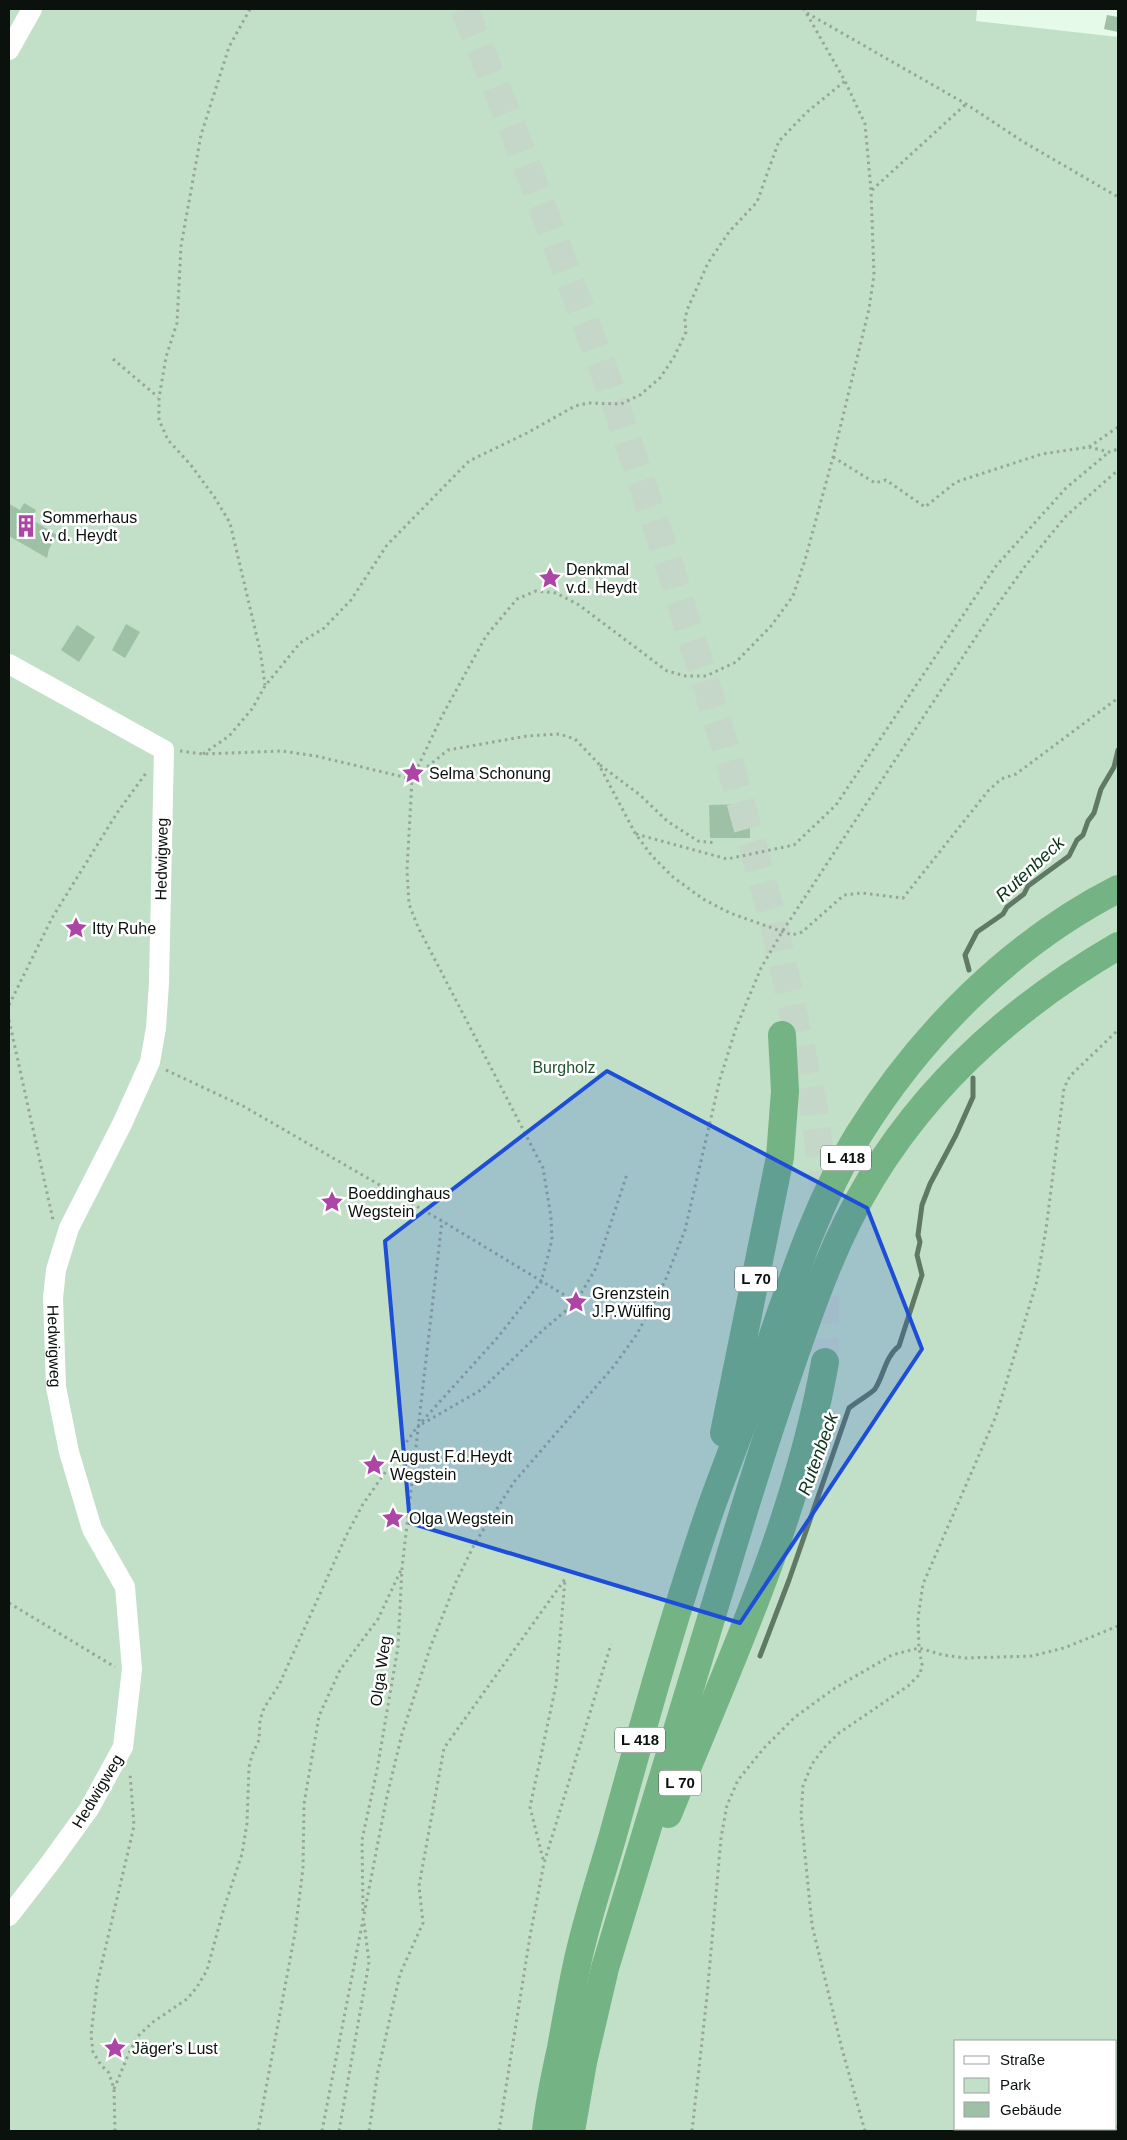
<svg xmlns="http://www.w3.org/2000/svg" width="1127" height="2140" viewBox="0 0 1127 2140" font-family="Helvetica,sans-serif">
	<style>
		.green { fill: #c1e0c7; fill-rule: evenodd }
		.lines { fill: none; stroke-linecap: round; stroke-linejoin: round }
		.stream { stroke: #607965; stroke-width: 5 }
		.building { fill: #9ec0a5 }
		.highway-tunnel { stroke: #c4d7c8; stroke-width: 28; stroke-dasharray: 28 14; stroke-linecap: butt }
		.path { stroke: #96a699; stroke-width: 3; stroke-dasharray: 2.5 4; stroke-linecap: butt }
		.minor { stroke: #fff; stroke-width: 20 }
		.highway { stroke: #74b383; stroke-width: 28 }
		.marked { fill: #1d4ed8; fill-opacity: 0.2; stroke: #1d4ed8; stroke-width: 4; stroke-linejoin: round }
		.labels { text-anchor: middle; stroke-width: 5; stroke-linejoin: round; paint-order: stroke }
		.shield { fill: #fff; stroke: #545956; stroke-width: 1 }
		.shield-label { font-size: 15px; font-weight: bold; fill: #0b120d }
		.poi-label { font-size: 16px; fill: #0b120d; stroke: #fff; text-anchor: start }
		.street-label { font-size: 16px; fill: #0b120d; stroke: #fff }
		.park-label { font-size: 16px; fill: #1e542f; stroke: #fff }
		.water-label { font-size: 18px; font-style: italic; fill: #093318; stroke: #fff }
	</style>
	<rect width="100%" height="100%" fill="#e5fae9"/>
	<path class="green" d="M9,9H977L976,21L1118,37V2131H9ZM956,2041H1116V2129H956Z"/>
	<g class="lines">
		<g class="stream">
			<path d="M969,970L965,955L977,932L1003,914L1007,907L1024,894L1028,886L1069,856L1077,840L1083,835L1088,821L1094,813L1101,789L1114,767L1118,750"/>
			<path d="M760,1656L789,1580L849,1408C856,1402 872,1393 875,1389C884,1375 885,1357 899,1346L922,1275L917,1255L920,1242L918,1235L922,1205L930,1184L956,1135L973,1097V1078"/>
		</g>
	</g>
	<g class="building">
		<path d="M1107,15L1118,17V32L1104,29Z"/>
		<path d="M24,503L36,510L33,516L36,518L34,521L57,535L49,549L47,558L9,536V504L20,510Z"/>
		<path d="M126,624L140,632L125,658L112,650Z"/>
		<path d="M77,625L95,637L79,662L61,650Z"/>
		<path d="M750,804V838H710L709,805Z"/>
	</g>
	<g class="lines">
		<path class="highway-tunnel" d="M464,9L512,126L608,382L670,568L724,743L773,919L813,1104L821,1162L825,1210V1362"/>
		<g class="path">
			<path d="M250,9L229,47L201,135L181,246L177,323L166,357L159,398V420L168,440L190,464L215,498L230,523L260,650L265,685"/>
			<path d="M807,13L966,104L1022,141L1118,197"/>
			<path d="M872,190L966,104"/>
			<path d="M113,359L158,397"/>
			<path d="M1089,447L1118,427"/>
			<path d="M833,457L875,483L886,480L925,507L956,482L1042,454L1089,447L1109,452L1118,449"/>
			<path d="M180,751L203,754L282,751L316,756L412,779"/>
			<path d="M203,754L229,736L252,709L265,686L300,643L324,628L351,600L387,545L469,461L527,433L575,406L588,403L621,404L640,395L660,378L674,357L686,332L685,320L687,310L708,263L729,232L757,202L779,141L807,112L845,81"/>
			<path d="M600,765L640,795L667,821L698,841L716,843"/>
			<path d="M412,779L448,750L527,736L559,734L575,739L598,763L635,833L652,856L673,877L703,899L730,913L792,935L802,932L844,895L861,893L903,898L988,791L1001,779L1016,774L1118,698"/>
			<path d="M636,834L727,859L794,845L836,805L996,566L1066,488L1109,452"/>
			<path d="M9,1005L52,918L117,813L146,773"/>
			<path d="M9,1020L53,1220"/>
			<path d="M166,1070L243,1106L442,1221L576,1302"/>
			<path d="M422,1424L481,1390L543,1330L576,1302L596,1268L627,1174"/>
			<path d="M9,1603L115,1667"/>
			<path d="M363,1911L362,1840L377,1770L398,1647L402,1568L442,1221"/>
			<path d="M114,2089L129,2053L138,2036L153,2022L187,1999L197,1987L207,1970L224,1908L242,1854L247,1823L249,1767L252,1755L259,1740L260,1720L264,1708L279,1685L346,1536L363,1504L417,1427L498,1337L541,1282L552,1240L551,1217L543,1168L418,927L409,904L407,870L412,779L442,716L486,636L517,599L536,591L556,593L579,605L667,671L686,676H706L736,662L771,626L793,596L805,560L833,457L869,309L874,275L871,190L865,124L845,81L804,9"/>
			<path d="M1116,2128L1118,2122"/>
			<path d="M115,2131L114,2089L109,2073L101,2065L93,2052L91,2035L97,1984L134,1826L130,1773"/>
			<path d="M258,2131L295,1933L303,1868L304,1804L319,1716L340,1670L378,1619L401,1570"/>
			<path d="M322,2131L387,1796L402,1734L430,1648L456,1582L475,1543L514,1482L614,1366L637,1334L665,1281L685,1230L720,1079L736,1028L761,968L782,932L995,608L1026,565L1066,516L1118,470"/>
			<path d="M339,2131L369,1962L364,1922"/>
			<path d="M369,2131L378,2071L400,1974L423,1923L419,1886L444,1748L565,1579L556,1685L530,1807L544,1863"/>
			<path d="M499,2131L530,1936L544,1863L611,1644"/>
			<path d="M692,2131L707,1996L721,1838L727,1805L738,1780L764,1748L795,1717L835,1688L892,1655L919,1648L943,1655L965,1658L1032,1656L1064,1648L1118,1626"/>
			<path d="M865,2131L842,2049L812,1925L801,1815L803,1786L812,1764L824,1748L839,1733L908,1686L920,1674L922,1665L919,1648L918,1618L923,1584L996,1416L1037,1281L1046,1229L1064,1088L1070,1076L1118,1030"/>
		</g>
		<g class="minor">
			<path d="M9,50L32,9"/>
			<path id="s1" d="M9,664L164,750L159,983L156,1028L150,1062L122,1124L69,1228L56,1270L53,1298L56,1387L69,1452L92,1529L125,1587L132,1669L123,1747L89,1809L50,1863L9,1916"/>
		</g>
		<g class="highway">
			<path d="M724,1433L780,1157L785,1091L782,1035"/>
			<path d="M668,1814C728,1667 797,1520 825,1362"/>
			<path d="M546,2131C549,2103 555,2075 561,2048C566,2020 571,1992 577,1964C586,1921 601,1877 613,1835C642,1730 671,1625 706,1522C720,1480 738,1438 752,1396C784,1307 809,1216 859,1134C922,1033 1012,943 1118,889"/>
			<path d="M571,2131L583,2062L605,1968C645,1834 686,1700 727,1566C748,1496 770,1426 794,1357C815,1295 837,1235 871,1179C932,1079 1018,1004 1118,946"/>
		</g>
	</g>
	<path class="marked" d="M607,1071L867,1208L922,1349L740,1623L410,1523L385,1241Z"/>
	<defs>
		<symbol id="building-bare" viewBox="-9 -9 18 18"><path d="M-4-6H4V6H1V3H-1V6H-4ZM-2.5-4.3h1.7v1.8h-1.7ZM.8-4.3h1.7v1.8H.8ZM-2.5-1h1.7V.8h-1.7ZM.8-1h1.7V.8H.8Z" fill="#ae44a5" stroke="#fff" stroke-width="2.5" paint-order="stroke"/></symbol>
		<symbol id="sight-bare" viewBox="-9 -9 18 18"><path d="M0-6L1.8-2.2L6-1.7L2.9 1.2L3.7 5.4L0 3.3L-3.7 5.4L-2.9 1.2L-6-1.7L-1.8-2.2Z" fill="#ae44a5" stroke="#fff" stroke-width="2.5" paint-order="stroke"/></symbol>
	</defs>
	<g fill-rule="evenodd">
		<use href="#building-bare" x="10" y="510" width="32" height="32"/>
		<use href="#sight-bare" x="534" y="562" width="32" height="32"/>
		<use href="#sight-bare" x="397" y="757" width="32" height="32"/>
		<use href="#sight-bare" x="60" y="912" width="32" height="32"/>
		<use href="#sight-bare" x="316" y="1186" width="32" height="32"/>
		<use href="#sight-bare" x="560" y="1286" width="32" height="32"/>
		<use href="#sight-bare" x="358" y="1449" width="32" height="32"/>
		<use href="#sight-bare" x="377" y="1502" width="32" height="32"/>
		<use href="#sight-bare" x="99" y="2032" width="32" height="32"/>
	</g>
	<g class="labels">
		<g class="shield">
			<rect x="821" y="1145.5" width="50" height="25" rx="4"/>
			<rect x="735" y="1266.5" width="42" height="25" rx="4"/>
			<rect x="615" y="1727.5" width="50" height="25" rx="4"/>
			<rect x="659" y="1770.5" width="42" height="25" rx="4"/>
		</g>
		<g class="shield-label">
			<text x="846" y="1163">L 418</text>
			<text x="756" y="1284">L 70</text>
			<text x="640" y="1745">L 418</text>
			<text x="680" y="1788">L 70</text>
		</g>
		<g class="poi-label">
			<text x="42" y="523">Sommerhaus<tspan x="42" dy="18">v. d. Heydt</tspan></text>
			<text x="566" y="575">Denkmal<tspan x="566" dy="18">v.d. Heydt</tspan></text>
			<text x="429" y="779">Selma Schonung</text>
			<text x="92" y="934">Itty Ruhe</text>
			<text x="348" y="1199">Boeddinghaus<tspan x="348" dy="18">Wegstein</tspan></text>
			<text x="592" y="1299">Grenzstein<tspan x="592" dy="18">J.P.Wülfing</tspan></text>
			<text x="390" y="1462">August F.d.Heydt<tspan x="390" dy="18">Wegstein</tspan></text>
			<text x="409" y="1524">Olga Wegstein</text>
			<text x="132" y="2054">Jäger's Lust</text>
		</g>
		<g class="street-label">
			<text transform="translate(161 859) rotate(-89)" y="6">Hedwigweg</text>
			<text dy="6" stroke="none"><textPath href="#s1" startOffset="795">Hedwigweg</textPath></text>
			<text transform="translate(380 1671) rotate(-82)" y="6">Olga Weg</text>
			<text transform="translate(97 1791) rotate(-59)" y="6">Hedwigweg</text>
		</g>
		<g class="park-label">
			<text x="564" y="1073">Burgholz</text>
		</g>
		<g class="water-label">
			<text transform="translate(1030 869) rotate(-43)" y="6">Rutenbeck</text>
			<text transform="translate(818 1454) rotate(-70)" y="6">Rutenbeck</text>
		</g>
	</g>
	<rect width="1127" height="2140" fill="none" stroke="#0b120d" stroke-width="20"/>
	<rect x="954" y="2040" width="162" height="90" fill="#ffffff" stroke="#9da09e"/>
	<rect x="964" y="2056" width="25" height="8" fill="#ffffff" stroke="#9da09e"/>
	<text x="1000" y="2065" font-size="15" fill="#0b120d">Straße</text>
	<rect x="964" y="2078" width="25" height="15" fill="#c1e0c7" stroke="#9da09e"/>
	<text x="1000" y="2090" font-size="15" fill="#0b120d">Park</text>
	<rect x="964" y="2102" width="25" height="15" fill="#9ec0a5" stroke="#9da09e"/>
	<text x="1000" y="2115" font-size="15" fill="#0b120d">Gebäude</text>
</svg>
